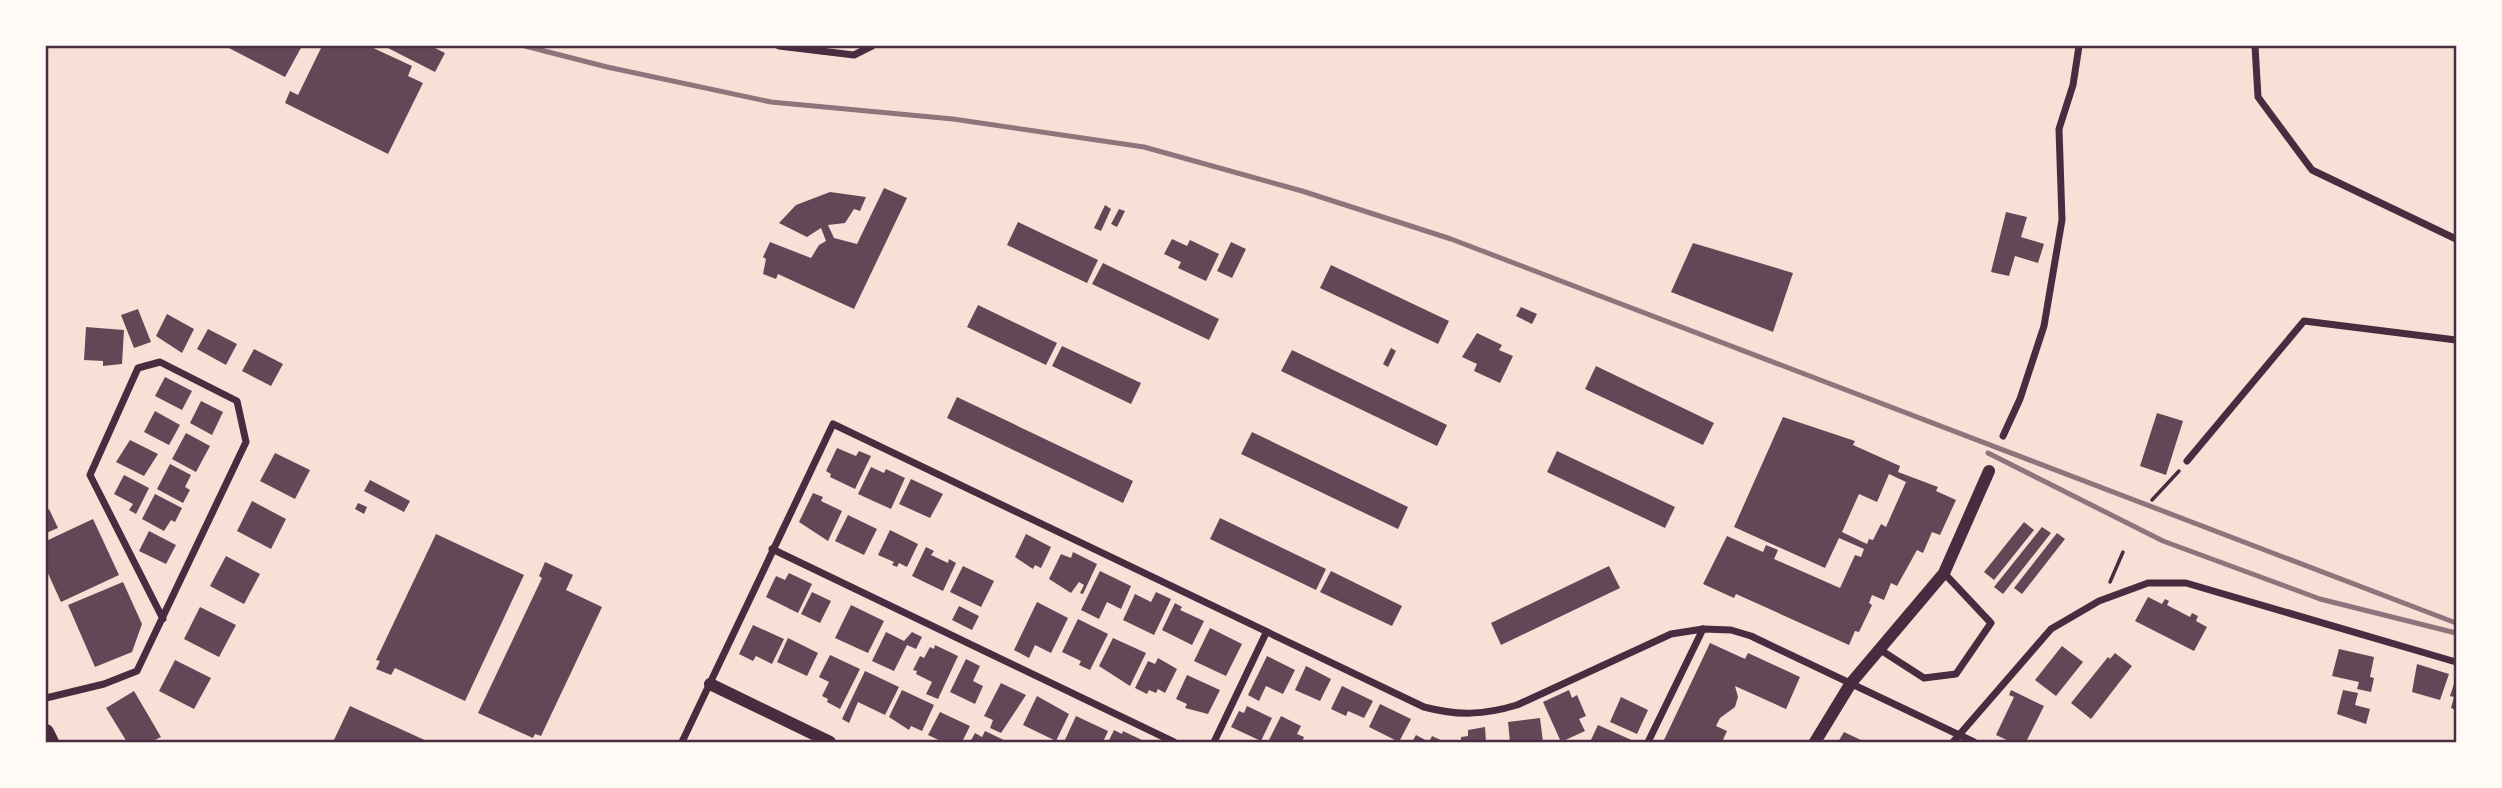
<svg xmlns="http://www.w3.org/2000/svg" width="2502" height="788" viewBox="0 0 2502 788" font-family="'Libre Baskerville',serif">
	<style>
		.building { fill: #644757; fill-rule: evenodd }
		.lines { fill: none; stroke-linecap: round; stroke-linejoin: round }
		.path { stroke: #4a2c40; stroke-width: 3.5 }
		.minor { stroke: #4a2c40; stroke-width: 7 }
		.tertiary { stroke: #4a2c40; stroke-width: 12 }
		.primary { stroke: #4a2c40; stroke-width: 16 }
		.rail { stroke: #8f747c; stroke-width: 5 }
		.neatline { fill: none; stroke: #4a2c40; stroke-width: 2.5 }
	</style>
	<rect width="100%" height="100%" fill="#f7e1d7"/>
	<g class="building">
		<path d="M225,46H302L285,77Z"/>
		<path d="M322,46H369L412,66L408,76L423,83L388,154L285,103L290,91L298,95Z"/>
		<path d="M384,46H431L445,53L435,72Z"/>
		<path d="M884,188L907,198L854,309L778,274L776,279L763,274L766,259L763,257L770,242L811,258L819,245L826,241L821,228L807,237L779,223L796,205L830,192L866,197L860,211L854,209L845,223L828,225L834,238L857,244Z"/>
		<path d="M1105,205L1111,209L1101,231L1094,228Z"/>
		<path d="M1119,209L1125,211L1117,227L1111,224Z"/>
		<path d="M2006,212L2027,217L2021,237L2044,244L2038,263L2015,256L2009,276L1991,272Z"/>
		<path d="M1018,222L1098,260L1087,283L1007,245Z"/>
		<path d="M1172,239L1187,246L1190,240L1219,254L1206,281L1178,268L1181,262L1164,254Z"/>
		<path d="M1231,242L1246,249L1232,278L1217,271Z"/>
		<path d="M1693,243L1793,273L1773,332L1671,292Z"/>
		<path d="M1103,263L1219,319L1209,340L1092,284Z"/>
		<path d="M1331,265L1449,321L1438,344L1320,288Z"/>
		<path d="M978,305L1057,343L1046,365L967,327Z"/>
		<path d="M1521,307L1537,314L1532,324L1516,316Z"/>
		<path d="M138,309L151,342L134,348L121,315Z"/>
		<path d="M167,314L194,329L182,353L156,336Z"/>
		<path d="M86,327L124,330L122,364L103,366V361L84,360Z"/>
		<path d="M208,329L237,344L226,365L197,349Z"/>
		<path d="M1477,333L1502,345L1499,350L1513,356L1500,383L1474,371L1477,364L1462,357Z"/>
		<path d="M1062,346L1141,383L1131,404L1052,366Z"/>
		<path d="M1391,348L1396,351L1388,367L1383,364Z"/>
		<path d="M254,349L283,364L271,386L242,371Z"/>
		<path d="M1292,350L1447,425L1437,446L1281,371Z"/>
		<path d="M1596,366L1714,423L1703,445L1585,389Z"/>
		<path d="M165,377L192,391L182,410L155,396Z"/>
		<path d="M957,397L1133,481L1123,503L947,418Z"/>
		<path d="M201,401L223,412L212,435L190,423Z"/>
		<path d="M155,411L180,425L169,445L144,432Z"/>
		<path d="M2157,413L2183,421L2166,475L2140,466Z"/>
		<path d="M1783,417L1855,441L1853,445L1900,466L1898,472L1938,487L1936,491L1956,500L1940,535L1932,532L1923,553L1917,550L1897,586L1891,583L1884,600L1872,595L1869,603L1872,605L1859,632L1855,631L1849,645L1736,594L1734,598L1703,584L1727,536L1763,552L1766,545L1778,550L1774,559L1840,588L1855,555L1861,557L1864,549L1839,538L1825,568L1734,527ZM1889,474L1906,482L1886,527L1881,524L1873,540L1869,539L1867,544L1842,532L1859,494L1877,502Z"/>
		<path d="M1252,432L1408,507L1398,529L1241,454Z"/>
		<path d="M186,433L210,446L196,472L172,459Z"/>
		<path d="M130,440L158,454L144,476L116,462Z"/>
		<path d="M837,448L856,456L859,451L871,456L855,489L830,477L831,474L826,471Z"/>
		<path d="M1557,451L1675,507L1665,528L1547,472Z"/>
		<path d="M275,453L310,470L295,499L260,481Z"/>
		<path d="M170,464L191,475L185,487L190,490L183,503L157,489Z"/>
		<path d="M871,467L884,473L886,469L905,478L891,509L858,494Z"/>
		<path d="M124,475L149,488L136,514L129,510L133,504L114,494Z"/>
		<path d="M911,479L943,494L930,518L899,504Z"/>
		<path d="M370,480L410,501L404,512L364,491Z"/>
		<path d="M813,493L823,497L821,501L842,511L828,541L799,522Z"/>
		<path d="M155,494L182,508L175,522L171,520L164,531L142,519Z"/>
		<path d="M252,501L286,519L271,549L237,531Z"/>
		<path d="M358,503L367,507L364,514L355,509Z"/>
		<path d="M49,509L58,528L46,533V511Z"/>
		<path d="M848,515L877,529L864,555L835,541Z"/>
		<path d="M1220,518L1326,569L1316,590L1210,539Z"/>
		<path d="M93,519L119,575L61,602L46,569V541Z"/>
		<path d="M2024,522L2034,530L1994,580L1984,572Z"/>
		<path d="M2042,527L2051,533L2003,594L1994,587Z"/>
		<path d="M890,530L918,544L907,567L899,563L897,567L892,565L894,562L878,555Z"/>
		<path d="M149,531L176,545L166,564L139,551Z"/>
		<path d="M2057,533L2065,539L2022,594L2014,588Z"/>
		<path d="M436,534L524,575L465,701L395,668L391,675L376,669L380,661L376,660Z"/>
		<path d="M1026,534L1051,547L1041,568L1035,565L1033,569L1015,557Z"/>
		<path d="M926,547L934,551L931,555L948,563L949,559L956,563L943,591L912,576Z"/>
		<path d="M1073,552L1097,564L1083,594L1080,593L1084,585L1079,582L1071,593L1049,579L1061,554L1071,558Z"/>
		<path d="M226,556L260,574L244,604L210,586Z"/>
		<path d="M545,562L573,575L566,590L602,607L541,736L535,734L533,738L478,713L542,578L539,576Z"/>
		<path d="M963,566L994,581L981,607L950,592Z"/>
		<path d="M1609,566L1620,588L1501,645L1491,623Z"/>
		<path d="M1100,571L1131,586L1121,609L1107,602L1099,619L1081,610Z"/>
		<path d="M1331,571L1402,606L1392,626L1320,592Z"/>
		<path d="M789,573L812,584L798,613L766,597L776,576L785,580Z"/>
		<path d="M123,582L142,624L132,652L95,667L68,605Z"/>
		<path d="M812,592L831,601L820,623L801,614Z"/>
		<path d="M1156,592L1171,599L1154,635L1123,620L1135,594L1151,602Z"/>
		<path d="M2148,597L2162,604L2165,599L2169,601L2167,605L2190,617L2192,613L2198,616L2196,621L2207,627L2194,651L2135,621Z"/>
		<path d="M1037,602L1068,618L1051,653L1035,645L1029,658L1014,650Z"/>
		<path d="M1175,603L1182,607L1180,610L1204,621L1192,645L1162,630Z"/>
		<path d="M851,605L884,621L868,653L835,638Z"/>
		<path d="M959,606L979,616L972,630L952,620Z"/>
		<path d="M200,607L236,625L219,657L184,639Z"/>
		<path d="M1078,619L1108,634L1090,670L1079,665L1081,661L1062,652Z"/>
		<path d="M753,625L784,639L772,664L756,656L753,661L739,654Z"/>
		<path d="M1210,628L1242,644L1226,676L1194,661Z"/>
		<path d="M886,632L904,641L912,632L922,637L916,649L907,645L894,671L872,661Z"/>
		<path d="M788,638L818,653L807,676L777,662Z"/>
		<path d="M1113,638L1146,653L1130,686L1099,666Z"/>
		<path d="M1710,643L1745,659L1748,653L1800,677L1786,709L1735,686L1738,697L1735,707L1720,718L1716,726L1727,731L1722,742H1663Z"/>
		<path d="M935,645L958,656L938,699L926,694L932,682L916,674L917,671L913,670L920,656L924,658L930,647L934,649Z"/>
		<path d="M2062,646L2083,662L2056,696L2035,680Z"/>
		<path d="M2339,649L2374,657L2370,677L2374,678L2371,692L2357,689L2359,682L2332,676Z"/>
		<path d="M2115,653L2132,666L2091,719L2071,703L2108,657L2110,659Z"/>
		<path d="M830,655L860,669L840,709L827,702L828,699L822,696L829,682L819,677Z"/>
		<path d="M1267,656L1295,670L1283,694L1266,686L1259,701L1248,695Z"/>
		<path d="M1158,658L1177,669L1165,693L1158,689L1156,693L1149,690L1147,694L1135,688L1148,661L1155,664Z"/>
		<path d="M966,659L980,666L973,681L983,686L975,704L950,692Z"/>
		<path d="M175,660L211,678L194,709L159,691Z"/>
		<path d="M2417,664L2449,674L2440,700L2412,692Z"/>
		<path d="M1306,666L1331,679L1320,701L1295,690Z"/>
		<path d="M865,671L899,687L885,715L858,702L849,723L842,719Z"/>
		<path d="M1187,675L1220,690L1208,714L1185,708L1187,704L1176,699Z"/>
		<path d="M2456,678V710L2451,708L2454,697L2450,696Z"/>
		<path d="M1001,683L1026,695L1001,733L990,728L993,720L984,716Z"/>
		<path d="M1342,686L1373,701L1364,718L1348,711L1346,716L1331,709Z"/>
		<path d="M902,690L934,705L922,731L911,726L909,730L889,717Z"/>
		<path d="M1569,690L1572,698L1577,695L1586,716L1579,719L1585,731L1561,742L1543,702Z"/>
		<path d="M2011,690L2044,706L2026,742H2011L1996,735L2014,697L2009,695Z"/>
		<path d="M2343,690L2358,693L2355,705L2370,709L2366,724L2337,714Z"/>
		<path d="M134,691L161,737L151,742H127L106,708Z"/>
		<path d="M1037,696L1069,714L1056,741L1023,725Z"/>
		<path d="M1621,697L1648,710L1637,734L1610,722Z"/>
		<path d="M1380,704L1411,719L1399,742L1369,727Z"/>
		<path d="M350,706L429,742H333Z"/>
		<path d="M1247,706L1272,718L1261,741L1231,727L1239,711L1244,713Z"/>
		<path d="M940,712L970,726L962,742H943L928,735Z"/>
		<path d="M1076,716L1108,731L1103,742H1064Z"/>
		<path d="M1281,716L1301,726L1297,734L1304,737L1302,742H1268Z"/>
		<path d="M1540,718L1543,742H1510L1508,722Z"/>
		<path d="M1598,725L1636,742H1590Z"/>
		<path d="M1485,727L1486,742H1461V737L1468,736V730Z"/>
		<path d="M1114,730L1122,734L1123,731L1146,742H1108Z"/>
		<path d="M985,731L1008,742H970L975,733L982,737Z"/>
		<path d="M1844,732L1865,742H1838Z"/>
		<path d="M1416,735L1429,742L1432,736L1445,742H1412Z"/>
	</g>
	<g class="lines">
		<g class="path">
			<path d="M2152,500L2179,471"/>
			<path d="M2110,582L2123,552"/>
		</g>
		<g class="minor">
			<path d="M779,46L854,55L872,46"/>
			<path d="M2255,46L2258,97L2312,170L2456,239"/>
			<path d="M2003,436L2020,399L2044,326L2062,220L2059,129L2073,85L2079,46"/>
			<path d="M2187,461L2304,321L2456,340"/>
			<path d="M772,549L1174,742"/>
			<path d="M1879,649L1924,678L1956,674L1991,623L1944,573"/>
			<path d="M46,698L104,684L137,671L246,442L237,401L160,362L138,368L90,475L163,619"/>
			<path d="M682,742L833,424L1424,707C1458,716 1484,715 1517,705L1671,634L1703,629L1731,630L1751,636L1974,742"/>
			<path d="M1214,742L1266,633"/>
			<path d="M1648,742L1703,629"/>
			<path d="M1953,742L2051,629L2099,601L2148,583H2186L2456,662"/>
		</g>
		<g class="tertiary">
			<path d="M710,684L830,742"/>
			<path d="M1815,742L1851,683L1944,573L1989,471"/>
		</g>
		<path class="primary" d="M46,732L51,742"/>
		<g class="rail">
			<path d="M525,46L607,67L771,102L953,119L1144,147L1302,191L1451,239L2456,623"/>
			<path d="M1988,453L2163,541L2320,599L2456,633"/>
		</g>
	</g>
	<rect width="2502" height="788" fill="none" stroke="#fffaf5" stroke-width="94"/>
	<rect x="47" y="47" width="2408" height="694" class="neatline"/>
</svg>
